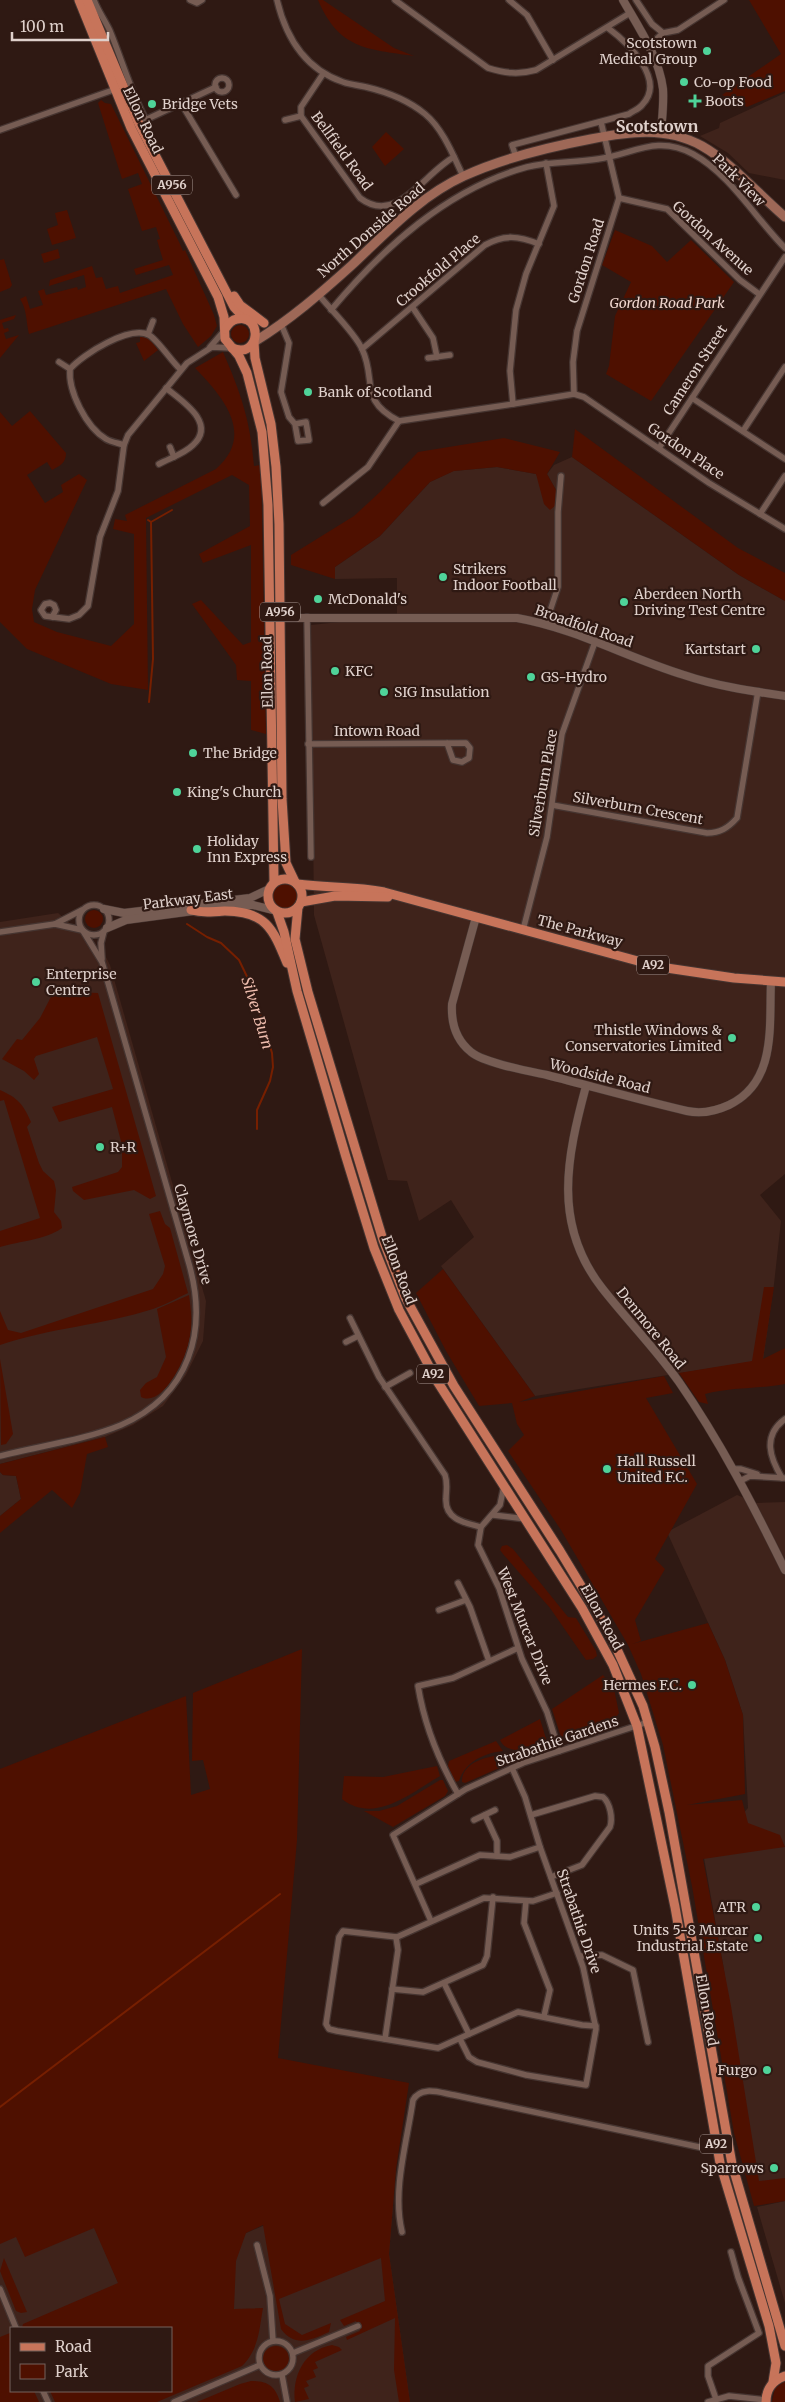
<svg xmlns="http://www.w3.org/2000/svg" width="785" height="2402" viewBox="0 0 785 2402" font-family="Merriweather,serif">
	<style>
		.built { fill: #3f231b; fill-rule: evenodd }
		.green { fill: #4e1000 }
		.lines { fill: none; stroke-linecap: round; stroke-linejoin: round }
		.stream { stroke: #761f00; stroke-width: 2 }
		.minor-casing { stroke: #463531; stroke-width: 8 }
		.tertiary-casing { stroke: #463531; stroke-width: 9 }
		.secondary-casing { stroke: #463531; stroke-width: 11 }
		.primary-casing { stroke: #463531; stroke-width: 11 }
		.minor { stroke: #765c53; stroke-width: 5.5 }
		.tertiary { stroke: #765c53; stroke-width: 8 }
		.secondary { stroke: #9e6857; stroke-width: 9 }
		.primary { stroke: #c7745a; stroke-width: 9 }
		.poi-dot { fill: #4fd399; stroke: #2f1913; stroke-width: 2 }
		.labels { text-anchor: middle; stroke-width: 4.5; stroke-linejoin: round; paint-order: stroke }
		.shield { fill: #2f1913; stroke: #aa9994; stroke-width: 1 }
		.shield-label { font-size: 12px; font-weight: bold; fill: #dfd0cb }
		.poi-label { font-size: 14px; fill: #dfd0cb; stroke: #2f1913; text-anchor: start }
		.street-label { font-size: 14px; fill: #dfd0cb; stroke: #2f1913 }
		.park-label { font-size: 14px; font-style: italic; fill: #efd5cd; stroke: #2f1913 }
		.water-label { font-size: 15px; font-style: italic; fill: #eebcad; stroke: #2f1913 }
		.quarter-label { font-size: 16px; font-weight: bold; fill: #dfd0cb; stroke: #2f1913 }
	</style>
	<rect width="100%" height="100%" fill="#2f1913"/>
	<g class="built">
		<path d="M785,93V180L749,173L728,153L700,136L719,128L720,123Z"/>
		<path d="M572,457L739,575L785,601V1174L760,1195L781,1221L774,1284L763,1360L535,1396L441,1266L474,1237L451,1200L419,1221L407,1181L388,1180L314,915L311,625L349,621H397V578L335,579V567L380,536L430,482L453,471L497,467L536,474L556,504V490L547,474L554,465Z"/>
		<path d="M58,913L105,955L110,965L206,1301L203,1341L186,1375L163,1406L133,1425L105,1437L0,1464V922Z"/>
		<path d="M0,1472L3,1475L16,1476L21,1499L0,1516Z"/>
		<path d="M737,1495L757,1503L785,1502V2179L756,2184L723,1964L704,1858L748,1808L743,1715L725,1660L667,1532Z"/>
		<path d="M0,2115L77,2186L120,2287L396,2169L389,2254L410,2402H0ZM11,2328H171V2391H11Z"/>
		<path d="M785,2201V2303L757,2207Z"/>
	</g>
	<g class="green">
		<path d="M318,0H323L394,48L414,56C366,49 339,49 318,0Z"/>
		<path d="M749,0H785V91L747,107L722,95L781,54Z"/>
		<path d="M101,100L105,103L111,104L180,244L183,251L185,250L214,315L217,326L211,336L198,347L183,324L166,289L29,334C26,322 27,309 20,299L26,296L30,309L43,305L38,291L44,289L46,295L77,287L78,290L86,287L84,275L49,286L50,280L92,266L96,278L102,277L106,289L118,286L120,293L173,275L169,265L136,275L134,269L163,260L157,240L160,239L156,227L142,231L128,189L142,184L138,173L122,179L98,103Z"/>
		<path d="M386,132L404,149L385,166L372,147Z"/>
		<path d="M67,210L76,238L52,245L47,229L58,225L55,213Z"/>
		<path d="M615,230L652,246L667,262L691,240L734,282L651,401L606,374L609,366L615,316L631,282L602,265Z"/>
		<path d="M58,249L60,258L44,263L41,254Z"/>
		<path d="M4,259L12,285L10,288L0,292V260Z"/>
		<path d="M16,315L14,319L2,323L4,329L8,328L9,331L4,333L6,339L19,335L0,358V320Z"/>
		<circle cx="240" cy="334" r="9"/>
		<path d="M140,336L149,338L158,350L144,361L136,343L140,342Z"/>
		<path d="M223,352C241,394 250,419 254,466L261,465L266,734L251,730V681L237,680L236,665L192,604L201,600L243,645L251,642V545L203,563L199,554L250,526L249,485L232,475L146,518L148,690L111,684L27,649L0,622V412L12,426L30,411L66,453C66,463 60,466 52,470L47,462L27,475L45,503L63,492L61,485L79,474L87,480L35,590L32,609L34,622L57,632L111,646L134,624V534L113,529L115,519L127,521L125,515L216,469C256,434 222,396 195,368Z"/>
		<path d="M575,429L738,548L785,573V601L739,575L572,457Z"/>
		<path d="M504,438L560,452L547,474L556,490V505L550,510L544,504L536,474L497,467L454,471L430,482L380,536L335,567V579L291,565V555L354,516L380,492L418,452Z"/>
		<circle cx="285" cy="896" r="13"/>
		<circle cx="94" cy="919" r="9"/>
		<path d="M54,991L98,993L156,1196L150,1199L134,1190L84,1200L73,1191L72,1187L118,1172L122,1167V1145L112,1107L59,1122L52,1107L113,1089L97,1037L36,1056L34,1059L39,1074L34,1080L24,1071L2,1059L17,1039L22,1040L40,1018Z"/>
		<path d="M0,1090C18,1098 23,1104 31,1122L27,1127L39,1163L43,1171L54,1181L56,1190L54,1212L61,1221L62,1228C45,1240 20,1241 0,1247V1231L40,1218L4,1100L0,1101Z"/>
		<path d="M160,1211L165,1224L170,1228L188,1293C177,1298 165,1305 153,1309C103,1325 50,1328 0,1345V1311L8,1330L21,1333L153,1289L163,1274L165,1266L149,1214Z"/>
		<path d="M443,1269L535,1396L519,1402L664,1376L673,1393L646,1398L697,1484L655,1559L665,1569L635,1620L641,1641L632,1644L708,1623L725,1660L743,1715L745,1794L687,1805L742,1800L748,1823L780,1835L785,1847L703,1859L731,2006L759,2181L785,2178V2201L754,2206L734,2133L692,1886L663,1745L641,1674L628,1645L561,1530L508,1451L524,1435L517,1424L512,1403L479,1406L446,1351L416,1293Z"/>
		<path d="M764,1287H774L763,1359L785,1348V1384C759,1389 731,1387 705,1394L708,1404L699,1402L679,1373L752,1361Z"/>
		<path d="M189,1295C191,1310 193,1325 189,1341C186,1358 163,1408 141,1397L140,1390L146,1383L157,1377L166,1357L157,1309Z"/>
		<path d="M0,1359L13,1434L6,1444L1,1445Z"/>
		<path d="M105,1437L108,1447L87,1454L80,1493L72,1508L52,1490L0,1533V1516L21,1499L16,1476L3,1475L0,1472V1464Z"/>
		<path d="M507,1545L513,1549L568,1617L576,1618L596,1651L597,1656L593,1659L586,1660L550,1608L503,1554L500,1550L502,1546Z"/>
		<path d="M302,1649L297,1840L278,2058L409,2083L396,2169L389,2254L410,2402H399L394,2370L395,2318L347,2340L346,2337L360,2331L356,2321L344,2326L340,2320L385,2301L381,2258L279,2299L285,2324L302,2335L331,2323L329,2332C311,2340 295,2348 281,2329L263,2225L246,2233L236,2261L234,2309L263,2308C259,2330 259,2349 242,2366L157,2402H55L50,2391H171V2328H22L23,2324L118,2283L94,2228L25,2257L16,2237L0,2244V1769L186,1696L191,1795L210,1789L203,1760L192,1761L193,1693Z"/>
		<path d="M603,1675L614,1689L619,1713L614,1720L604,1726L570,1740L566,1736L561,1737L552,1709Z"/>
		<path d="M540,1719L547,1742L541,1749C527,1749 507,1755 500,1740Z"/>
		<path d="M496,1741L503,1751C484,1753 465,1762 459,1781L455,1782L448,1766L449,1761Z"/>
		<path d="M536,1752L465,1783L462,1782C461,1753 517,1753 536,1752Z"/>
		<path d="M437,1766L440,1776C412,1792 375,1825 342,1799L344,1776L383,1777Z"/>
		<path d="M440,1780H443L448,1791L445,1796L393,1827L364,1811H379L397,1806Z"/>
		<path d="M4,2258L27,2312L21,2313L16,2311L0,2271Z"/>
		<path d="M10,2333L11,2391H34L39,2402H0V2337Z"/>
		<path d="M332,2345L339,2347L342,2350L315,2362L318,2368L313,2370L316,2377L306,2381L309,2386L304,2388L309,2399L295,2402C292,2376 304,2350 332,2345Z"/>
		<circle cx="276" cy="2359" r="13"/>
		<path d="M251,2381C268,2381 275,2386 280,2402H197L240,2384Z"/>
		<path d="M785,2381V2402H772L775,2388Z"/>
	</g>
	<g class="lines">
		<g class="stream">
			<path d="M148,520L151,522L153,659L149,702"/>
			<path d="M151,522L172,510"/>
			<path d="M187,924L207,937L221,943L239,960L252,987L272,1053L273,1067L270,1081L257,1110V1129"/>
			<path d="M0,2107L280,1894"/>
		</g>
		<defs>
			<g id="minor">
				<path d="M94,0C98,11 105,20 110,31C122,60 131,92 146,120"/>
				<path d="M190,0L197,3L202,0"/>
				<path d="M277,0C286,38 305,69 343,82C351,85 359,85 366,87C387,92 408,100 425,114C443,129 453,155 463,176"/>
				<path d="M395,0L488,68C505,73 518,75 536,70L630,13"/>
				<path d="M509,0L527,15L553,60"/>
				<path d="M636,0L652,24L663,33"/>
				<path d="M649,46L663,33L678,30L724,0"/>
				<path d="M323,74L301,107V116L360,198C397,226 424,173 454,157"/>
				<circle cx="222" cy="85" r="7"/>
				<path d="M181,103L236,195"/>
				<path d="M285,120L301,116"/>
				<path d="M143,121L216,87"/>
				<path d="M0,130L113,90"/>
				<path d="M516,157L512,145L629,114C633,111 639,109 642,105C667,80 627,42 608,28"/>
				<path d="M619,198L667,209L740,280L759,294"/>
				<path d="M318,294C330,309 355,333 362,349C377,380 358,400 399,421L513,404L510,371L516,310L526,274L554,206L546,163"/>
				<path d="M413,308L433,338L437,357"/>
				<path d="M331,310C383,248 447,189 527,167C550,161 574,163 598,159C632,155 656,134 693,154C730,174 756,219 785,248"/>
				<path d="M281,324L289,343L281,392L289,417L295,424L298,441L309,440L306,422L295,424"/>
				<path d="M148,334L153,321"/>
				<path d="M210,347L224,331"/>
				<path d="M362,349L485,245C504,234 519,236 539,244"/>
				<path d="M428,358L450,355"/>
				<path d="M59,362L70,369"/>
				<path d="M574,394L573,362L577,331L619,198L601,122"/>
				<path d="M692,398L785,459"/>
				<path d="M513,404L574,394L584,397L709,483L785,529"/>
				<path d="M743,431L785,367"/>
				<path d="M124,445C118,443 111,442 106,439C86,427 68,391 70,369C83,354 130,325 149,335C157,339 172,362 180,369"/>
				<path d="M170,447L174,457"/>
				<path d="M659,448L785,257"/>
				<path d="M159,464C170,458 184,454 193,445C217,423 182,401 166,388"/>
				<path d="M323,503L368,467L399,421"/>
				<path d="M760,514L785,476"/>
				<path d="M52,617L56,610L54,605L50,603L45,604L41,610L45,616L69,619L79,615L88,606L100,537L118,491L124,445L128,435L187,363L212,347L232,348"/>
				<path d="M307,617L311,857"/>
				<path d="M546,623L558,587V512L561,476"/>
				<path d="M308,744L466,743L470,748L469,758L462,762L453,760L447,743"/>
				<path d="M552,805L707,833C720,833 728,828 737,818L758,691"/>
				<circle cx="94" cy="920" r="15"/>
				<path d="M55,924L82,910"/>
				<path d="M523,930L547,837L562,734L595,642"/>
				<path d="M0,932L55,924L82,930"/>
				<path d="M102,959L101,943L104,931"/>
				<path d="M350,1318L379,1377L445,1475C448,1484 446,1490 446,1499C445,1520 466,1523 481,1527"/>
				<path d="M346,1342L358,1336"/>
				<path d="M385,1387L410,1373"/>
				<path d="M0,1456C39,1446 85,1440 121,1425C190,1395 208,1331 189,1264L102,962L83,931"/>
				<path d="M733,1469H741L757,1474"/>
				<path d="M782,1478C770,1458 762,1436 785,1419"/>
				<path d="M740,1481L750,1476L784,1478"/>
				<path d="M504,1486L500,1505L481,1527L478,1545L499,1588L522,1659L547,1712L559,1751"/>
				<path d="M493,1515L526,1519"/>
				<path d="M458,1583L470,1607L489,1661"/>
				<path d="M439,1610L466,1600"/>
				<path d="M458,1794C439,1761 424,1723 418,1686L453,1678L518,1648"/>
				<path d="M485,1815L497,1841V1856"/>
				<path d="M531,1815L595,1796L603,1797C610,1803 613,1818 610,1827L582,1865L551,1877"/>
				<path d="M474,1820L495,1810"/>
				<path d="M416,1884L480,1855L510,1857L540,1847"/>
				<path d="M557,1893L533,1901L484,1898L397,1937L343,1931L339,1937L326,2024L329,2029L337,2031L438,2048L518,2012L582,2025L596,2026"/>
				<path d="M526,1901L524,1923L550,1990L544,2016"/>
				<path d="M431,1921L393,1835L466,1789L523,1763L648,1722"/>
				<path d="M581,1956L602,1955L633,1970L648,2042"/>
				<path d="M444,1983L469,2034"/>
				<path d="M392,1989L423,1992L483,1965L487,1956L493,1897"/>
				<path d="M385,2039L398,1950L396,1937"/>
				<path d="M460,2039L469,2057L477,2062L526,2075L586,2085L596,2029L583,1967L540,1847L525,1797L512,1768"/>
				<path d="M402,2232C392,2190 407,2142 413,2100C421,2085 441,2093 454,2095L718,2151"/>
				<path d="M257,2245L270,2296L273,2341"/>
				<path d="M0,2289L16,2328"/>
				<circle cx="276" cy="2358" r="17"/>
				<path d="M293,2353L358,2326"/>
				<path d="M282,2375L287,2402"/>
				<path d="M43,2391L48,2402"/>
				<path d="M716,2399L708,2376V2366L759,2333L738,2277L731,2252"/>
				<path d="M174,2402L260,2365"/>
				<path d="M708,2402L729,2396L766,2400"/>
			</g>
			<g id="tertiary">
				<path d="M623,0C639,28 659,57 663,89C664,104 662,118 661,133"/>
				<path d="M280,618H517C575,628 628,658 684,675C716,686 751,691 785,696"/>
				<path d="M104,909L124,913L250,898L269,889"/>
				<path d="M476,917L452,1004C451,1022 456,1040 471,1052C484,1063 528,1071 547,1075C594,1087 640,1100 687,1111C701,1114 716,1111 729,1105C777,1082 769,1026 771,981"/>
				<path d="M107,928L126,920L238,905H253L273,910"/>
				<path d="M586,1086C567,1157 552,1224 602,1288C627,1320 655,1348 679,1382C720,1441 753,1505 785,1570"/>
			</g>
			<path id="secondary" d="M254,342C290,320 321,293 352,265C386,233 420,196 464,176C503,158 549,147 591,139C628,132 666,126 702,146C732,163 758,194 785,217"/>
			<g id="primary">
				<path d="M79,0L131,128L218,297L224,317L225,339L239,356L247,373L262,432L268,505L274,882"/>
				<path d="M87,0L139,124L234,307L245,319"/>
				<path d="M234,296L240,305L264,323"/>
				<path d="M225,329C228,324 231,320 237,319C263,313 261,360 232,348"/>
				<path d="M254,342L255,358L271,424L276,467L279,524L282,799L286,863L295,882"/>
				<circle cx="285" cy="896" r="17"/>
				<path d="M297,884C327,888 355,886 384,892L660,967L734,978L785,982"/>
				<path d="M301,902L335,896L388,897"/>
				<path d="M298,907L295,939L308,992L383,1240L405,1297L454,1386L560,1551L609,1632L643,1706L655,1747L669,1812L732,2164L785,2346"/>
				<path d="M191,910C202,913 213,912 225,911C266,911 273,929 287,963"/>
				<path d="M277,912L284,932L297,991L346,1157L374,1248L399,1310L437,1381L582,1608L613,1665L637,1726L675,1907L720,2163L769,2326L776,2363L773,2382"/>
				<path d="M766,2402C766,2389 773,2380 785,2376"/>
			</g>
		</defs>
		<use href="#minor" class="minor-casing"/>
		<use href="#tertiary" class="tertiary-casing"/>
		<use href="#secondary" class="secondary-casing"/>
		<use href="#primary" class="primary-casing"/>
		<use href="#minor" class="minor"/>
		<use href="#tertiary" class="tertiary"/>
		<use href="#secondary" class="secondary"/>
		<use href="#primary" class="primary"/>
	</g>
	<g class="poi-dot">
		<circle cx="707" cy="51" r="5"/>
		<circle cx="684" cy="82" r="5"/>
		<path d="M692.5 93.5h5v5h5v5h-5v5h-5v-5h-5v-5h5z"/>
		<circle cx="152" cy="104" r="5"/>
		<circle cx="308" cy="392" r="5"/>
		<circle cx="443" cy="577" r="5"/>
		<circle cx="318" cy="599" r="5"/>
		<circle cx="624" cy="602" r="5"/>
		<circle cx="756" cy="649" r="5"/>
		<circle cx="335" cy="671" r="5"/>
		<circle cx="531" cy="677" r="5"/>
		<circle cx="384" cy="692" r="5"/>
		<circle cx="193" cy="753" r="5"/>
		<circle cx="177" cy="792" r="5"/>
		<circle cx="197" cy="849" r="5"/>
		<circle cx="36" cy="982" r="5"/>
		<circle cx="732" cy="1038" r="5"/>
		<circle cx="100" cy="1147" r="5"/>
		<circle cx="607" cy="1469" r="5"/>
		<circle cx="692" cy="1685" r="5"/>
		<circle cx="756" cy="1907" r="5"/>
		<circle cx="758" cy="1938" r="5"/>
		<circle cx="767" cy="2070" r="5"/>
		<circle cx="774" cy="2168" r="5"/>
	</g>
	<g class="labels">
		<g class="shield">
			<rect x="152" y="175.5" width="40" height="19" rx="4"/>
			<rect x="260" y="602.5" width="40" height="19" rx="4"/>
			<rect x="637" y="955.5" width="32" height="19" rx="4"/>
			<rect x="417" y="1364.5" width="32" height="19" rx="4"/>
			<rect x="700" y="2134.5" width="32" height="19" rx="4"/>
		</g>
		<g class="shield-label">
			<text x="172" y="189">A956</text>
			<text x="280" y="616">A956</text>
			<text x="653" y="969">A92</text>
			<text x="433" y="1378">A92</text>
			<text x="716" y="2148">A92</text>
		</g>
		<g class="poi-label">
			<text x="697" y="48" text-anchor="end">Scotstown<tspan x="697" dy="16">Medical Group</tspan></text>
			<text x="694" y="87">Co-op Food</text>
			<text x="705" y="106">Boots</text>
			<text x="162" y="109">Bridge Vets</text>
			<text x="318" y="397">Bank of Scotland</text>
			<text x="453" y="574">Strikers<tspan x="453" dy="16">Indoor Football</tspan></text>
			<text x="634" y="599">Aberdeen North<tspan x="634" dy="16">Driving Test Centre</tspan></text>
			<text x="328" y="604">McDonald's</text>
			<text x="746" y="654" text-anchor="end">Kartstart</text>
			<text x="345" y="676">KFC</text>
			<text x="541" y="682">GS-Hydro</text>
			<text x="394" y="697">SIG Insulation</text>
			<text x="203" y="758">The Bridge</text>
			<text x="187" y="797">King's Church</text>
			<text x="207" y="846">Holiday<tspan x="207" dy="16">Inn Express</tspan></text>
			<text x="46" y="979">Enterprise<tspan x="46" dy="16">Centre</tspan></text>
			<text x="722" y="1035" text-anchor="end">Thistle Windows &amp;<tspan x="722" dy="16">Conservatories Limited</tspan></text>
			<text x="110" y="1152">R+R</text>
			<text x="617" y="1466">Hall Russell<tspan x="617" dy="16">United F.C.</tspan></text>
			<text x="682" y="1690" text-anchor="end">Hermes F.C.</text>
			<text x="746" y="1912" text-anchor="end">ATR</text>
			<text x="748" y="1935" text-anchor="end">Units 5-8 Murcar<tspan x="748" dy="16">Industrial Estate</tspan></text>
			<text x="757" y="2075" text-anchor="end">Furgo</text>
			<text x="764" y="2173" text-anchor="end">Sparrows</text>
		</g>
		<g class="street-label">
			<text transform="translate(143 120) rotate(64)" y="5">Ellon Road</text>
			<text transform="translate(342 151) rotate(54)" y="5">Bellfield Road</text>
			<text transform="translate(739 180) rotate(45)" y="5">Park View</text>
			<text transform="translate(371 230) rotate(-41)" y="5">North Donside Road</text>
			<text transform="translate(713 238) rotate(42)" y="5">Gordon Avenue</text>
			<text transform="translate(586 261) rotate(-72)" y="5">Gordon Road</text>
			<text transform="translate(438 270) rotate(-40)" y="5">Crookfold Place</text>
			<text transform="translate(695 370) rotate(-57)" y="5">Cameron Street</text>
			<text transform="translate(686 451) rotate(34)" y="5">Gordon Place</text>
			<text transform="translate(584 626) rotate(19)" y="5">Broadfold Road</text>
			<text transform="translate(267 672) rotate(-91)" y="5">Ellon Road</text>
			<text x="377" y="736">Intown Road</text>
			<text transform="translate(543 783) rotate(-80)" y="5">Silverburn Place</text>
			<text transform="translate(638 808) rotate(10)" y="5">Silverburn Crescent</text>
			<text transform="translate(188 899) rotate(-7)" y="5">Parkway East</text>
			<text transform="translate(580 931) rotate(15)" y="5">The Parkway</text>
			<text transform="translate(600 1076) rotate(14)" y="5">Woodside Road</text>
			<text transform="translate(193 1234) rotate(74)" y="5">Claymore Drive</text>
			<text transform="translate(399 1270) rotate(69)" y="5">Ellon Road</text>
			<text transform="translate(651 1328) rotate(51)" y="5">Denmore Road</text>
			<text transform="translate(602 1617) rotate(61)" y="5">Ellon Road</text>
			<text transform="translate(525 1626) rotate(68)" y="5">West Murcar Drive</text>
			<text transform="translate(557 1741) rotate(-19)" y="5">Strabathie Gardens</text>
			<text transform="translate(579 1921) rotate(71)" y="5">Strabathie Drive</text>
			<text transform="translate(707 2010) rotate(80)" y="5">Ellon Road</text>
		</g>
		<g class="park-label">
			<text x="667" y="308">Gordon Road Park</text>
		</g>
		<g class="water-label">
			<text transform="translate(257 1013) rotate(73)" y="5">Silver Burn</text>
		</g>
		<g class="quarter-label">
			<text x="657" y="132">Scotstown</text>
		</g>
	</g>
	<rect x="10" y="2327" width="162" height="65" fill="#2f1913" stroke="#75625d"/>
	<rect x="20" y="2343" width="25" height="8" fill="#c7745a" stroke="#75625d"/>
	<text x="55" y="2352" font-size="15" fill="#dfd0cb">Road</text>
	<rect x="20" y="2364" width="25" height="15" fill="#4e1000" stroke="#75625d"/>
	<text x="55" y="2377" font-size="15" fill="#dfd0cb">Park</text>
	<path d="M12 32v8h96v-8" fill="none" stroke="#dfd0cb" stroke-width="2.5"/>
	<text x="20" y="32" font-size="15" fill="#dfd0cb" stroke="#2f1913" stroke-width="4" paint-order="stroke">100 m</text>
</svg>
